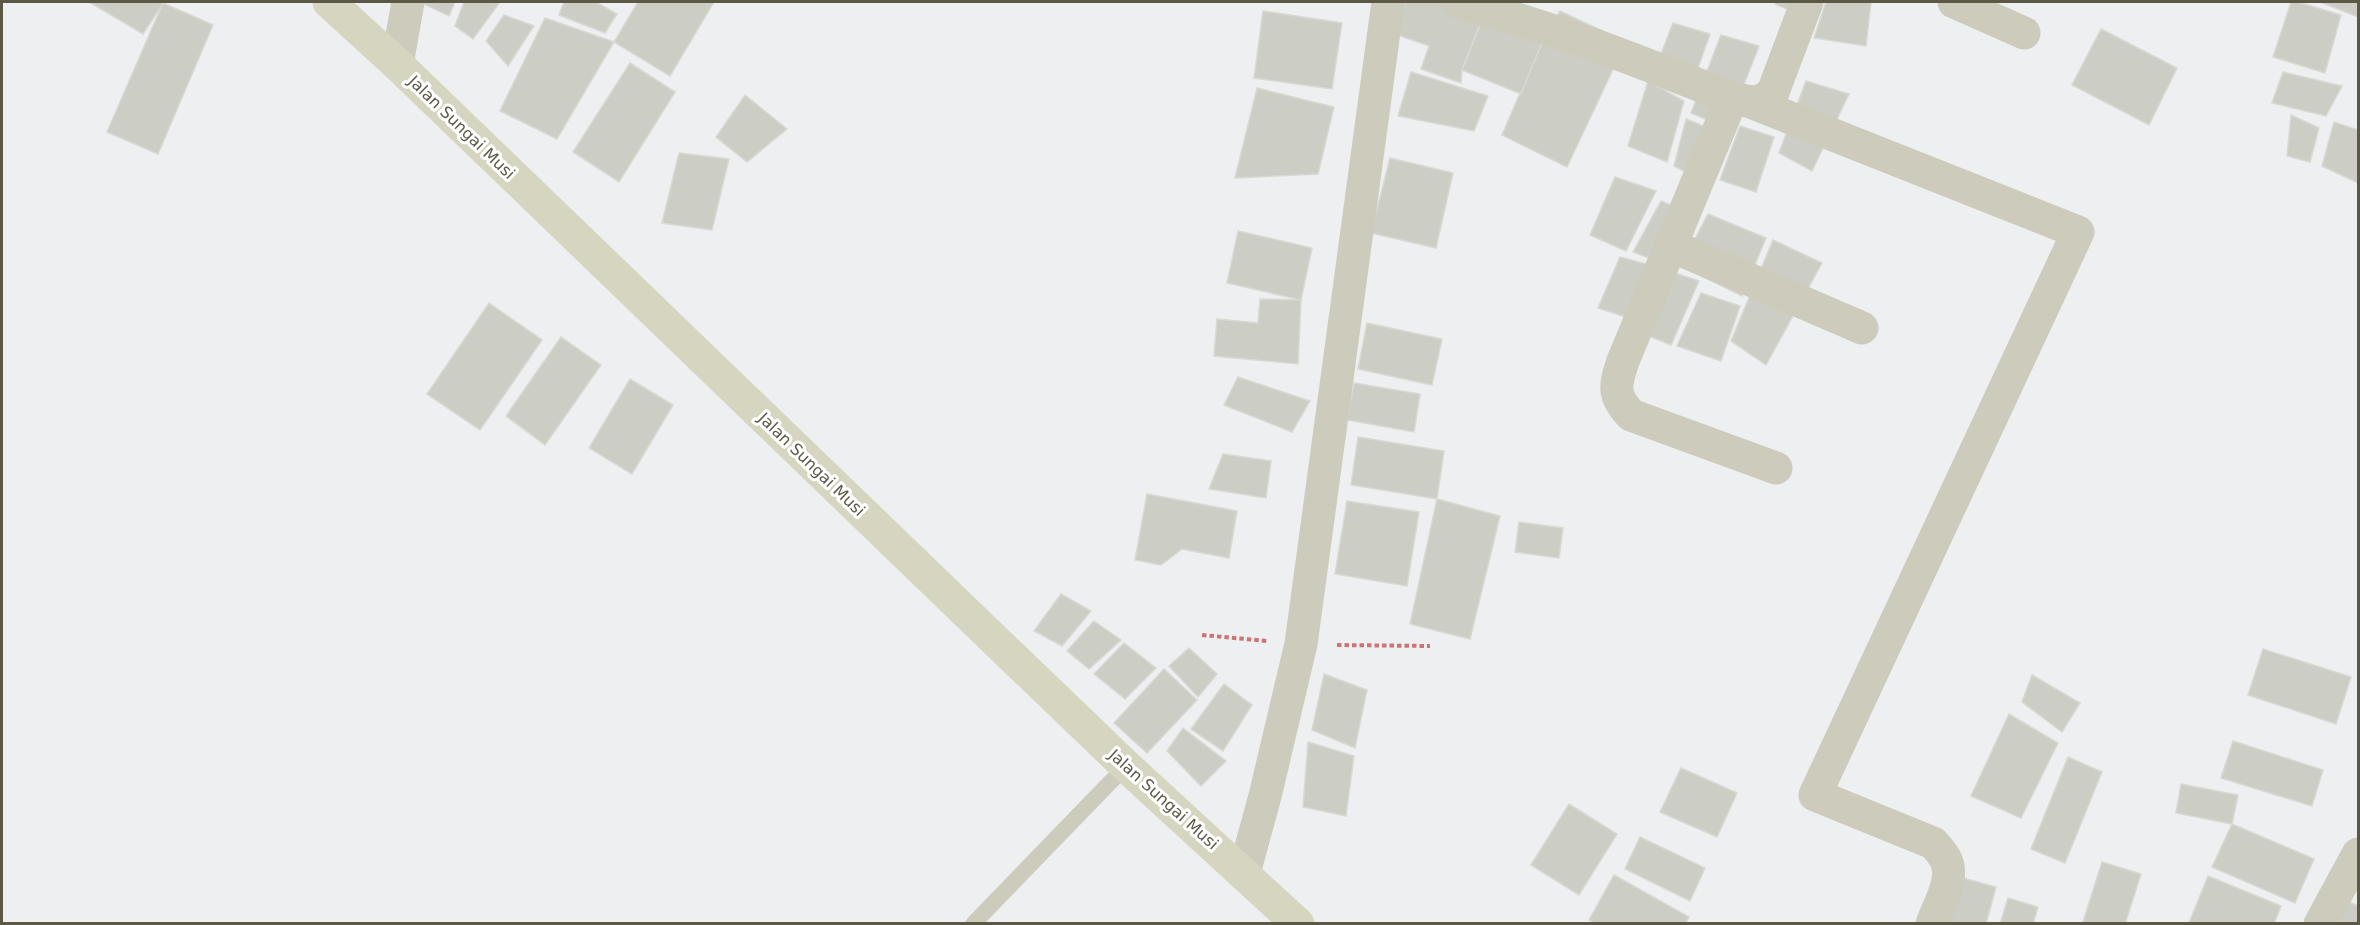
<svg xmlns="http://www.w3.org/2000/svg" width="2360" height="925" viewBox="0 0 2360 925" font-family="'DejaVu Sans',sans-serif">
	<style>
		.building { fill: #cccdc4; stroke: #d8d9d2; stroke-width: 1.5 }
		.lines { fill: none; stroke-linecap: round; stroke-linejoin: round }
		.path { stroke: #cb7477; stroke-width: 4; stroke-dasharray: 4.5 3; stroke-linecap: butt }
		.lane { stroke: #cdcbbc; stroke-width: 16 }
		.street { stroke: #cdcbbc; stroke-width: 33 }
		.secondary { stroke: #d6d6c0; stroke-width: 33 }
		.labels { text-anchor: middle; stroke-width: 6; stroke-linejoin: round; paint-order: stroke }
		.street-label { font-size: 16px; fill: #5b5946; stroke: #fff }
	</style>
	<rect width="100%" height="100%" fill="#edeff0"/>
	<g class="building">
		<path d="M89,2H164L143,34Z"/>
		<path d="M425,2H455L449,16L424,4Z"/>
		<path d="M464,2H500L473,39L455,26Z"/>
		<path d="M564,2H596L617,14L605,33L559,15Z"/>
		<path d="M638,2H714L670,76L614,42Z"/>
		<path d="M1405,2H1489L1462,70L1461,83L1421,69L1429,46L1395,34Z"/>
		<path d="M1776,2H1810L1803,16L1775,4Z"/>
		<path d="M1826,2H1871L1866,46L1814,38Z"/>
		<path d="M2291,2H2298L2341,15L2325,73L2273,57Z"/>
		<path d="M2320,2H2358V17Z"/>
		<path d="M163,3L213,25L158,154L107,132Z"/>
		<path d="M1263,11L1342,23L1332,89L1254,78Z"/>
		<path d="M1560,11L1626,42L1567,167L1502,135L1543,40Z"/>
		<path d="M504,15L534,26L508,66L486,41Z"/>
		<path d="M1484,15L1543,40L1521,94L1462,70Z"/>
		<path d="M545,18L614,42L557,139L500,111Z"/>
		<path d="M1673,23L1710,34L1691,88L1655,70Z"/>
		<path d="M2101,29L2177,68L2149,125L2072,85Z"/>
		<path d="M1721,35L1759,46L1727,128L1691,113Z"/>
		<path d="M630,63L675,92L619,182L573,152Z"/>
		<path d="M1411,72L1488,96L1474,131L1398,116Z"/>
		<path d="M2283,72L2342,86L2326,116L2272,103Z"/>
		<path d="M1648,81L1684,101L1667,162L1628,146Z"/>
		<path d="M1806,81L1849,94L1812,171L1779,153Z"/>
		<path d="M1257,88L1334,107L1318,174L1235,178Z"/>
		<path d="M745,95L787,129L747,162L716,137Z"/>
		<path d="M2291,115L2319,128L2310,162L2287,156Z"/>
		<path d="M1686,119L1723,134L1703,181L1674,166Z"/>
		<path d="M2334,122L2358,130V183L2322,166Z"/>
		<path d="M1740,126L1774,137L1756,192L1720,180Z"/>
		<path d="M679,153L729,159L712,230L662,223Z"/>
		<path d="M1390,158L1453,173L1436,248L1371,233Z"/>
		<path d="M1615,177L1656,191L1626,251L1590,235Z"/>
		<path d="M1661,201L1693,214L1671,266L1633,252Z"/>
		<path d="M1708,214L1766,238L1742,296L1681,266Z"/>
		<path d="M1238,231L1312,248L1301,300L1227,283Z"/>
		<path d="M1773,240L1822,263L1766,365L1731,341Z"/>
		<path d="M1620,257L1654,266L1638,321L1598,308Z"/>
		<path d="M1663,269L1699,281L1671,345L1644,334Z"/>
		<path d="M1701,293L1740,306L1721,361L1677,346Z"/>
		<path d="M1260,299L1301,300L1298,364L1214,356L1217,319L1258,323Z"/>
		<path d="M489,303L542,340L480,430L427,394Z"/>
		<path d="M1367,323L1442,339L1432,385L1358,369Z"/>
		<path d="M561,337L601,365L545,445L506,416Z"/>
		<path d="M1238,377L1310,401L1292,432L1224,405Z"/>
		<path d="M630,379L673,405L632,474L589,448Z"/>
		<path d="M1354,383L1420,394L1414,432L1347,420Z"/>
		<path d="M1358,437L1444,451L1437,499L1351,485Z"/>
		<path d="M1223,454L1271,461L1266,498L1209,489Z"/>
		<path d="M1147,494L1237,511L1229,558L1182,549L1161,565L1135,560Z"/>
		<path d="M1437,499L1500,516L1470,639L1410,624Z"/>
		<path d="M1347,501L1419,512L1407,586L1335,574Z"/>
		<path d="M1519,522L1563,528L1559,558L1515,552Z"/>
		<path d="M1061,594L1091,611L1062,646L1034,631Z"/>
		<path d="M1094,621L1121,640L1089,669L1067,651Z"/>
		<path d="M1124,643L1156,668L1125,699L1094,674Z"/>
		<path d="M1189,648L1217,674L1198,697L1169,666Z"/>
		<path d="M2263,649L2351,677L2336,724L2248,695Z"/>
		<path d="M1164,669L1197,700L1147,753L1114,723Z"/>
		<path d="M1324,674L1367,690L1355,748L1312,730Z"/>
		<path d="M2032,675L2080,703L2062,732L2022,702Z"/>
		<path d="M1224,684L1252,705L1223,751L1191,729Z"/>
		<path d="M2009,714L2058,743L2021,818L1971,796Z"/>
		<path d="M1183,728L1226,761L1201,786L1167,751Z"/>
		<path d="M2233,741L2323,770L2312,806L2221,778Z"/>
		<path d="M1308,742L1354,756L1346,816L1303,807Z"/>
		<path d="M2068,757L2102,772L2065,863L2031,849Z"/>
		<path d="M1681,768L1737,793L1717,837L1660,812Z"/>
		<path d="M2181,784L2238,795L2232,824L2176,813Z"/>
		<path d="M1569,804L1617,834L1579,895L1531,865Z"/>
		<path d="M2232,824L2314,859L2295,903L2212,867Z"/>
		<path d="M1640,837L1705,868L1690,901L1625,869Z"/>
		<path d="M2102,862L2141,874L2125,924H2089L2083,922Z"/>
		<path d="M1945,873L1996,887L1986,924H1932Z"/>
		<path d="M1614,875L1689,917L1685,924H1596L1589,920Z"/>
		<path d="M2208,876L2281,906L2274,924L2189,923Z"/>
		<path d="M2008,898L2038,907L2033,924H2000Z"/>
		<path d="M2347,901L2358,906V924H2339Z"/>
	</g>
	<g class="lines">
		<g class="path">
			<path d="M1202,635L1267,641"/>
			<path d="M1337,645L1430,646"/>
		</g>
		<path class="lane" d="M973,924L1126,766"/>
		<g class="street">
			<path d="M1457,2C1551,26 1641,62 1732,98C1751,102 1758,106 1773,92L1807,2"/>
			<path d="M1954,2L2024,33"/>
			<path d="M397,64L408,2"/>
			<path d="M1732,98L1623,361C1615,385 1612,395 1631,415L1776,468"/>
			<path d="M1753,103L2078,232L1815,795L1933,843C1937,847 1942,853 1945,858C1956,878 1939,904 1932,924"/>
			<path d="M1672,246L1862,328"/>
			<path d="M1244,873L1265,796L1301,644L1388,2"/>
			<path d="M2320,924L2358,854"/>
		</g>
		<path class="secondary" d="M329,2L397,64L1027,671L1126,766L1298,924"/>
	</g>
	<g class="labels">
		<g class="street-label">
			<text transform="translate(462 127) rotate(44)" y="6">Jalan Sungai Musi</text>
			<text transform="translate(812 464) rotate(44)" y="6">Jalan Sungai Musi</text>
			<text transform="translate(1164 799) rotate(42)" y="6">Jalan Sungai Musi</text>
		</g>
	</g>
	<rect width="2360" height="925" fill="none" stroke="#5b5946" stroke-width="6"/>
</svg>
